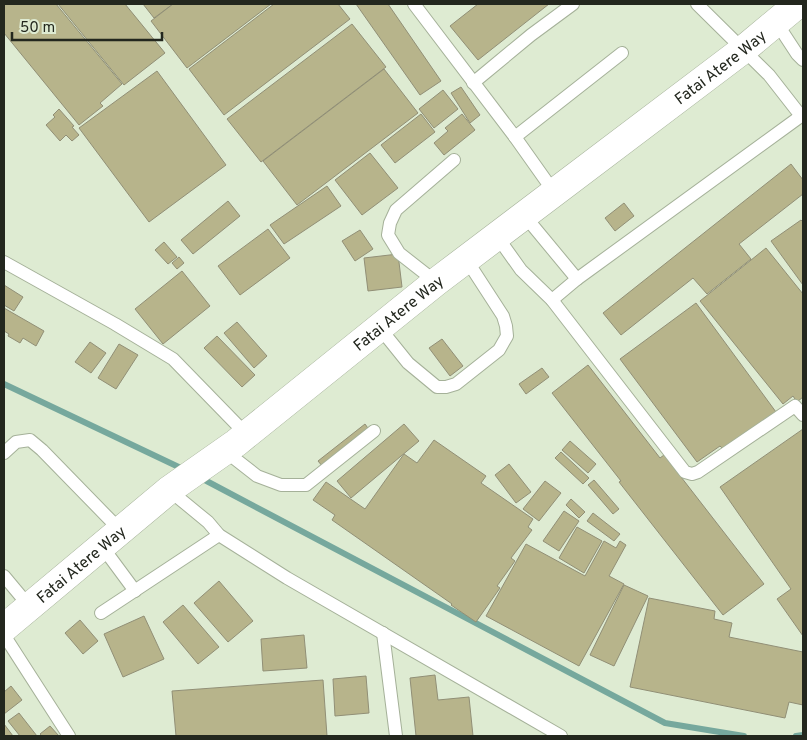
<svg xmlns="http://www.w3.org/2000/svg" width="807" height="740" viewBox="0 0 807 740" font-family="Overpass,sans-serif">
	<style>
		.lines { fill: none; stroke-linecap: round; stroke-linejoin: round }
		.stream { stroke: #76a89d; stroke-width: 6 }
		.building { fill: #b7b48b; stroke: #918f76 }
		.service-casing { stroke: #a5b199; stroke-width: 14 }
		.tertiary-casing { stroke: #a5b199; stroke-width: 29 }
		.service { stroke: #fff; stroke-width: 12 }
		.tertiary { stroke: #fff; stroke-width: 28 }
		.labels { text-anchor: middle; stroke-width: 5; stroke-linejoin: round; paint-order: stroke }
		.street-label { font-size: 16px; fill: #23271e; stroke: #deebd2 }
	</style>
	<rect width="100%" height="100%" fill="#deebd2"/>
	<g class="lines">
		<g class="stream">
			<path d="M4,384L185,470"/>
			<path d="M199,477L665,723L744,736"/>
			<path d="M796,736L803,735"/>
		</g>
	</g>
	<g class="building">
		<path d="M4,4H56L122,84L100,103L103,106L79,125L4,33Z"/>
		<path d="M58,4H125L165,53L124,85Z"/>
		<path d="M143,4H173L154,18Z"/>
		<path d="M173,4H271L187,68L151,21Z"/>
		<path d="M274,4H338L350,19L224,115L189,69Z"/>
		<path d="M356,4H388L441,81L420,95Z"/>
		<path d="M478,4H549L478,60L450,26Z"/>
		<path d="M352,24L386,67L261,162L227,119Z"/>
		<path d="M384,69L418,113L297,205L263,161Z"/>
		<path d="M157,71L226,165L149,222L79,128Z"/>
		<path d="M461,87L480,115L470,123L451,93Z"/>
		<path d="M443,90L458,109L434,128L419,109Z"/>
		<path d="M59,109L74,126L72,127L79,135L72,141L66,135L60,141L46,125L55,117L53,115Z"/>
		<path d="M421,114L435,132L395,163L381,145Z"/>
		<path d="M462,114L475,130L444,155L434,143L448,131L445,128Z"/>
		<path d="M370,153L398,188L362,215L335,180Z"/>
		<path d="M791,164L803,180V194L739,244L751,259L707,294L693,278L621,335L603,313Z"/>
		<path d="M327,186L341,206L284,244L270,225Z"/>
		<path d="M228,201L240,216L193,254L181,240Z"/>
		<path d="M624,203L634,216L615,231L605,218Z"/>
		<path d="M801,220L803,222V285L771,241Z"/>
		<path d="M268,229L290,258L240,295L218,266Z"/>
		<path d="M360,230L373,249L355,261L342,241Z"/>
		<path d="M164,242L177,257L168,264L155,250Z"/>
		<path d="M766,248L803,294V397L797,402L793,396L783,404L700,301Z"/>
		<path d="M398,254L402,287L368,291L364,258Z"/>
		<path d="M179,257L184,263L177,269L172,263Z"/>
		<path d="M182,271L210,306L163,344L135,309Z"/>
		<path d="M4,285L23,297L14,311L4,305Z"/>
		<path d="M696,303L776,412L724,450L720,446L697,462L620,359Z"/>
		<path d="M4,308L44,331L36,346L23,338L20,343L8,336L9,334L4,331Z"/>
		<path d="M237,322L267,356L254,368L224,333Z"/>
		<path d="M217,336L255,375L242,387L204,348Z"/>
		<path d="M442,339L463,366L450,376L429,348Z"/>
		<path d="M90,342L106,353L91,373L75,362Z"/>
		<path d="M119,344L138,355L116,389L98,378Z"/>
		<path d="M588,365L660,458L664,455L764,584L723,615L619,482L621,481L552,393Z"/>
		<path d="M542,368L549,377L526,394L519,384Z"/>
		<path d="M365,424L370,431L323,467L318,461Z"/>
		<path d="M404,424L419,441L351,498L337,481Z"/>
		<path d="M803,429V636L777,599L791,589L720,487Z"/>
		<path d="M434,440L486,476L481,483L533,519L528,527L532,530L511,558L515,561L497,586L500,588L476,622L451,605L452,604L332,520L335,515L313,500L326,482L365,509L404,454L417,463Z"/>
		<path d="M570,441L596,464L588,473L562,450Z"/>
		<path d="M561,452L589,478L583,484L555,458Z"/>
		<path d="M509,464L531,492L516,503L495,475Z"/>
		<path d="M594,480L619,509L613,514L588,485Z"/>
		<path d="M545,481L561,493L539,521L523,509Z"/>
		<path d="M571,499L585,512L579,518L566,505Z"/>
		<path d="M564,511L579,521L559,551L543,541Z"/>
		<path d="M593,513L620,534L614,541L587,521Z"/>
		<path d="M577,527L602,541L584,573L559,558Z"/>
		<path d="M604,541L616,548L620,541L626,545L609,576L624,584L579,666L486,616L526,544L585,576Z"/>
		<path d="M219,581L253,621L228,642L194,603Z"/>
		<path d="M624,585L648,596L614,666L590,655Z"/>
		<path d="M649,598L715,611L714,619L732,623L729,637L803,652V705L789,702L785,718L630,687Z"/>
		<path d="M183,605L219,647L198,664L163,622Z"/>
		<path d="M144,616L164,659L123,677L104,634Z"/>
		<path d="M80,620L98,641L83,654L65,633Z"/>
		<path d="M304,635L307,668L263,671L261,639Z"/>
		<path d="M435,675L438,700L469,697L473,736H416L410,678Z"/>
		<path d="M366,676L369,713L335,716L333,679Z"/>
		<path d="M323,680L327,736H176L172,691Z"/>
		<path d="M11,686L22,700L4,714V692Z"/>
		<path d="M19,713L37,736H20L8,721Z"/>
		<path d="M4,724L13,736H4Z"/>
		<path d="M50,726L59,736H42L40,734Z"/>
	</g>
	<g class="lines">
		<defs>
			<g id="service">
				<path d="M414,4L515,137L554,192"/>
				<path d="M776,22L797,54L803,60"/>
				<path d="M473,83L531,35L573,4"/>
				<path d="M515,137L622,53"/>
				<path d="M524,215L577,279"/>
				<path d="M496,235L521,270L552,300L685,472L692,474L698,472L795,406L803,415"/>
				<path d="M4,262L115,324L173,359L246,434"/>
				<path d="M436,282L399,253L388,235L390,223L396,210L454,160"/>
				<path d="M552,300L577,279L801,116L769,75L697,4"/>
				<path d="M379,327L408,363L437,387H446L456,384L499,350L507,336L506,326L503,316L466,259"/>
				<path d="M225,451L257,476L281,485H306L374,431"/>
				<path d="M4,453L16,442L30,440L42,450L120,530"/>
				<path d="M169,490L208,522L219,535L287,578L561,736"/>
				<path d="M101,545L135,591"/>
				<path d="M4,576L29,606"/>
				<path d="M101,613L219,535"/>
				<path d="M383,633L396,736"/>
				<path d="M4,635L69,736"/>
			</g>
			<g id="tertiary">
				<path id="s1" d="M4,628L169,490L236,443L436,282L744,49L798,4"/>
			</g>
		</defs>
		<use href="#service" class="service-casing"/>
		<use href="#tertiary" class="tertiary-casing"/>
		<use href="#service" class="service"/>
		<use href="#tertiary" class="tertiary"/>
	</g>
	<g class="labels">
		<g class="street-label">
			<text dy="6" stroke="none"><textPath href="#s1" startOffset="910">Fatai Atere Way</textPath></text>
			<text dy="6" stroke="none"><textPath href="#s1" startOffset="505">Fatai Atere Way</textPath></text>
			<text dy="6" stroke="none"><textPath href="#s1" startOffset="100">Fatai Atere Way</textPath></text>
		</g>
	</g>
	<rect width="807" height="740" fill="none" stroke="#23271e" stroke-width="10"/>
	<path d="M12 32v8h150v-8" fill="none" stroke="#23271e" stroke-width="2.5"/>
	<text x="20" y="32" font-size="15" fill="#23271e" stroke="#deebd2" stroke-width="4" paint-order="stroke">50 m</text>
</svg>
